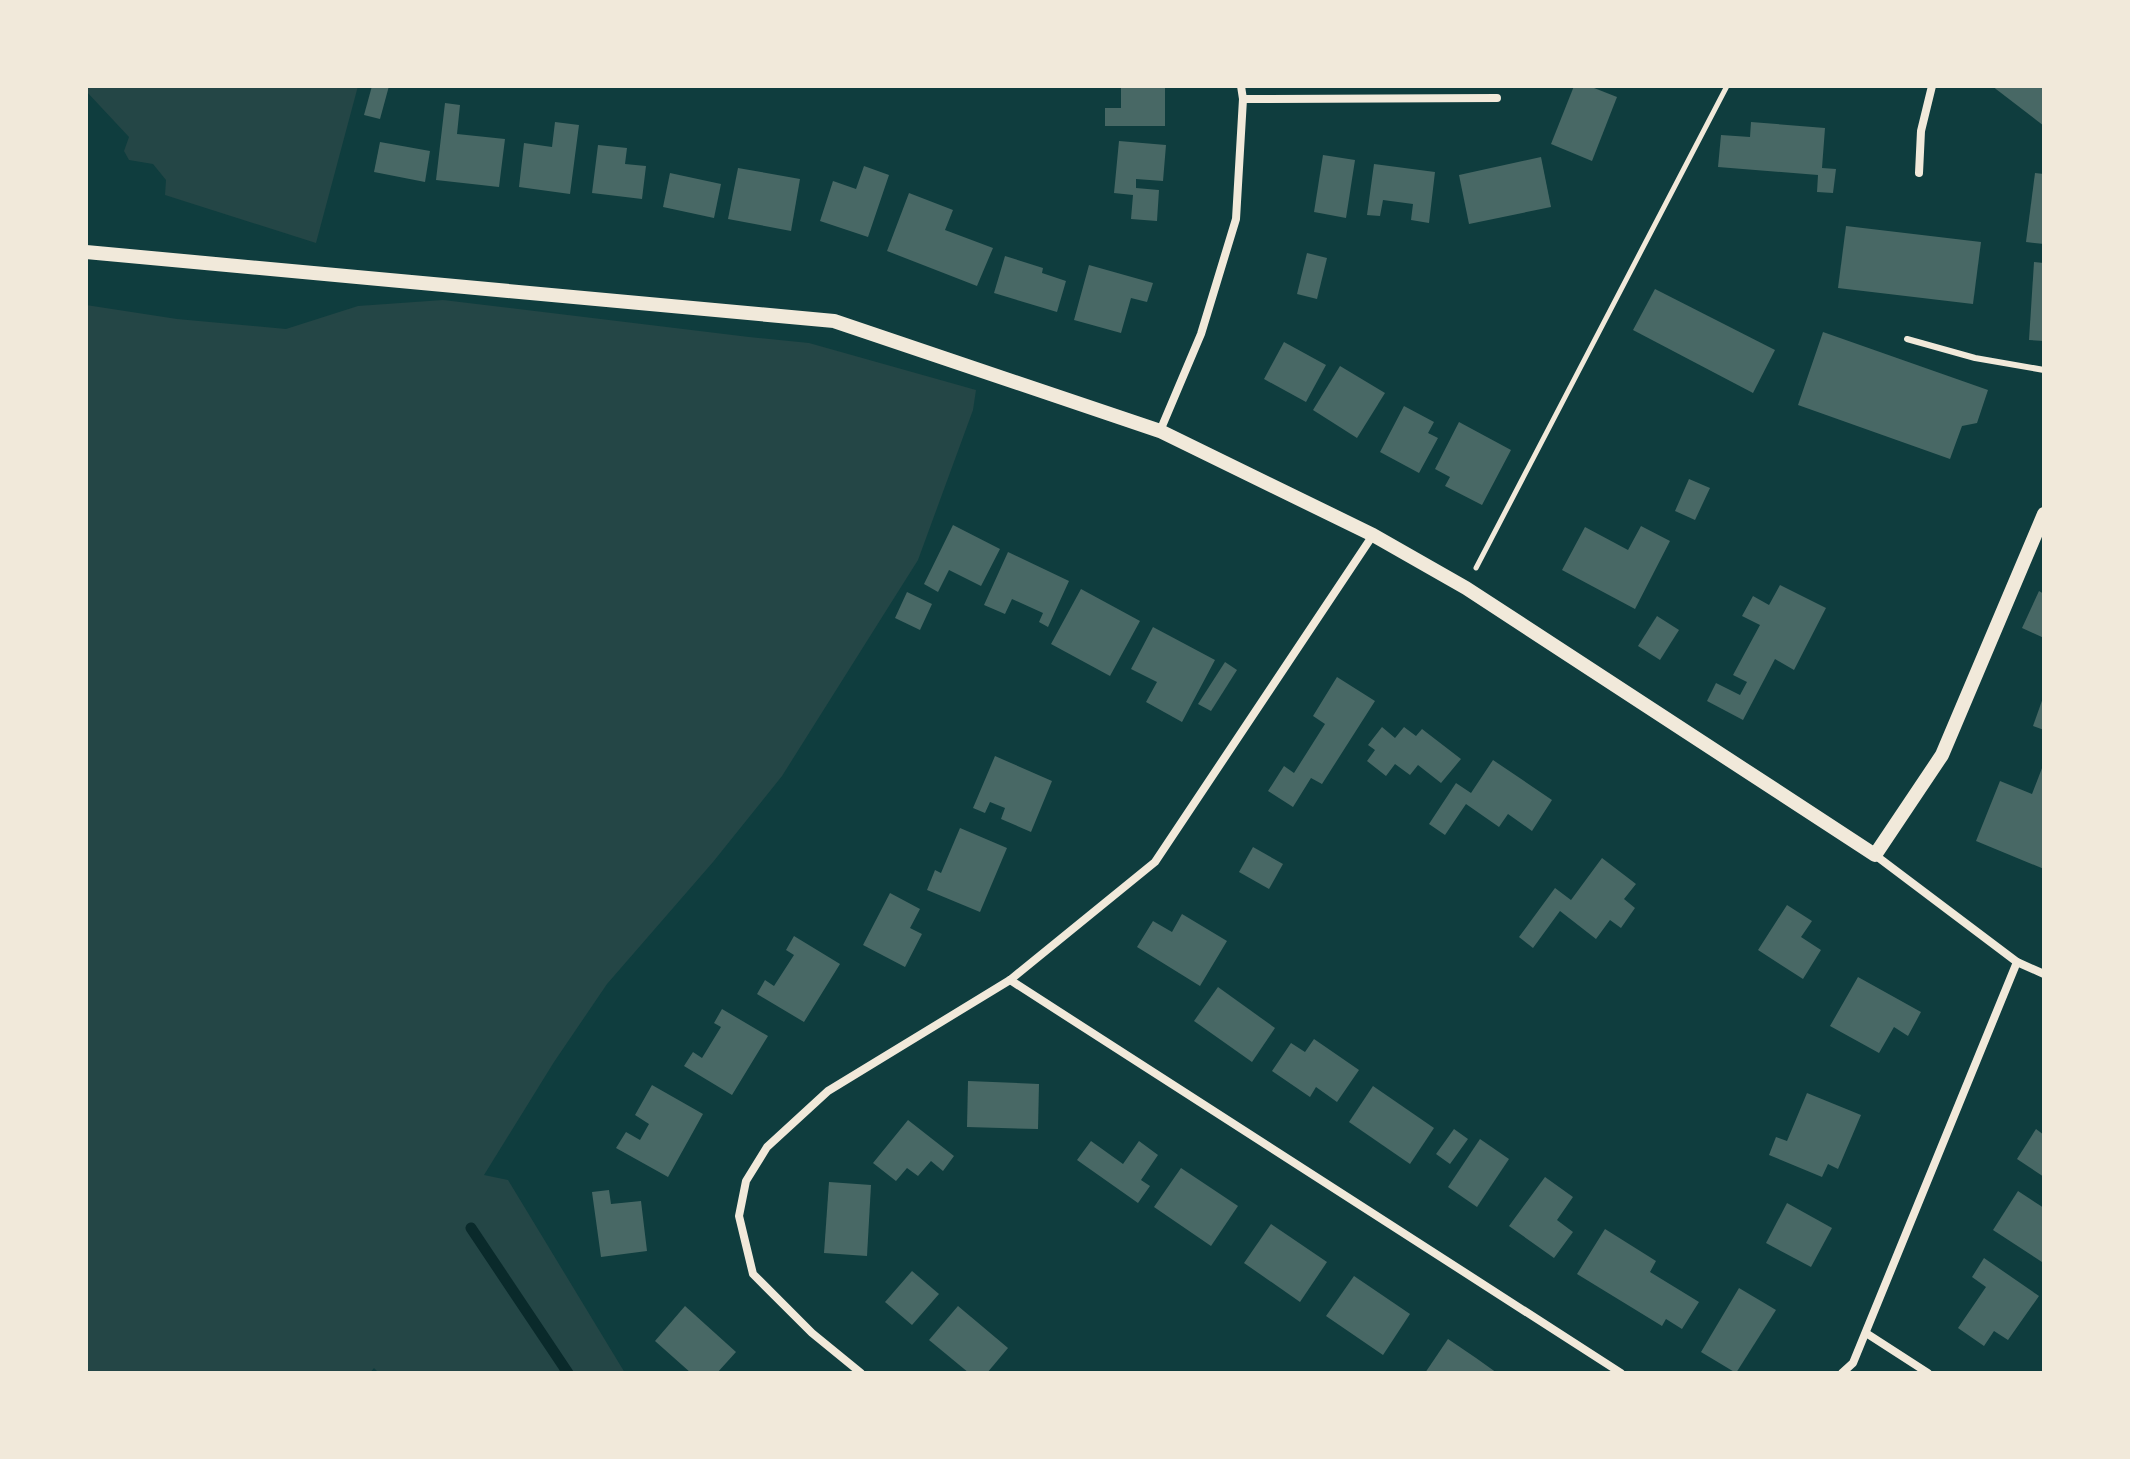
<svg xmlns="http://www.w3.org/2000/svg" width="2130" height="1459" viewBox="0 0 2130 1459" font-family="'Fira Sans',sans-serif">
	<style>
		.green { fill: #244646 }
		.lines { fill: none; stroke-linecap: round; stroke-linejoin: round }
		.stream { stroke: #0a2a2b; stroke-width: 11 }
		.building { fill: #486865 }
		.path { stroke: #f1e9da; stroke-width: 5 }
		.service { stroke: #f1e9da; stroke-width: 6 }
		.minor { stroke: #f1e9da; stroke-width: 8 }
		.tertiary { stroke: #f1e9da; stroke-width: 14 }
	</style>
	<rect width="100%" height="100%" fill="#0f3d3e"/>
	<g class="green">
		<path d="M86,86H358L316,243L165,195L166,180L153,164L129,160L124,151L129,137L86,91Z"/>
		<path d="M443,300L749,337L809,343L976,390L973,410L918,560L782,776L713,862L607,984L554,1062L484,1175L508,1180L625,1373H379L374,1368L370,1373H86V305L177,319L286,329L358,306Z"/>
	</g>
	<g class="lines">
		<path class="stream" d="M471,1228L568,1373"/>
	</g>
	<g class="building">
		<path d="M372,86H389L380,119L364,115Z"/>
		<path d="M1121,86H1165V126H1105V108H1121Z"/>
		<path d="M1574,86H1589L1617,97L1592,161L1551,144Z"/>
		<path d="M1992,86H2044V126Z"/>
		<path d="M445,103L460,105L457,134L505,139L499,187L436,180Z"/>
		<path d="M555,122L579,125L570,194L519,187L524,143L552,147Z"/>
		<path d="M1751,122L1825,128L1822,168L1836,169L1833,193L1817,192L1818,175L1718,167L1721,135L1750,137Z"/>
		<path d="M1119,141L1166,145L1163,181L1136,179V188L1159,190L1157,221L1131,219L1133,195L1114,193Z"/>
		<path d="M380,142L430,151L425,182L374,172Z"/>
		<path d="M598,145L627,148L625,164L646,166L642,199L592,193Z"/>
		<path d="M1323,155L1355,160L1346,218L1314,212Z"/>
		<path d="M1541,157L1551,207L1469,224L1459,175Z"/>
		<path d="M1374,164L1435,172L1429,223L1411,220L1413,204L1383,200L1380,216L1367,215Z"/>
		<path d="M864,166L889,175L868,237L820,221L833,181L856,189Z"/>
		<path d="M738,168L800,179L791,231L728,219Z"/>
		<path d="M670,173L721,184L714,218L663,207Z"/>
		<path d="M2035,173L2044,174V244L2026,242Z"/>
		<path d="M909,193L953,210L945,230L993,248L977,286L887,251Z"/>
		<path d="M1846,226L1981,242L1973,304L1838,288Z"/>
		<path d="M1307,253L1327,258L1317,299L1297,294Z"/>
		<path d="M1005,256L1043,268L1042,273L1066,281L1057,312L994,293Z"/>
		<path d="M2034,262L2044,263V341L2029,340Z"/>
		<path d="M1089,265L1153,283L1147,302L1131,298L1121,333L1074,320Z"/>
		<path d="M1655,289L1775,350L1753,393L1633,330Z"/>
		<path d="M1823,332L1988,390L1977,423L1962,426L1950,459L1798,405Z"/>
		<path d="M1284,342L1326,365L1306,402L1264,379Z"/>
		<path d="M1340,366L1385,393L1357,438L1313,410Z"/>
		<path d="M1404,406L1434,422L1428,433L1438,438L1419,473L1380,452Z"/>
		<path d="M1459,422L1511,450L1482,505L1445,486L1450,477L1435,469Z"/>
		<path d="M1689,479L1710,488L1695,520L1675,511Z"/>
		<path d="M953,525L1000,549L981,586L949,570L938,592L924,584Z"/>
		<path d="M1641,526L1670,541L1635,609L1562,570L1585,527L1628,550Z"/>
		<path d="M1008,552L1069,581L1048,627L1039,622L1043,613L1012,599L1005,614L984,605Z"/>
		<path d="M1780,585L1826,608L1794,670L1775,659L1743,720L1707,701L1716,683L1740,695L1747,682L1733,675L1760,625L1742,616L1753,596L1769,605Z"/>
		<path d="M1081,589L1140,621L1110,676L1051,644Z"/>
		<path d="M2039,591L2044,594V638L2022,628Z"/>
		<path d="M907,592L932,604L920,630L895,618Z"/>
		<path d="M1657,616L1679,630L1660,660L1638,646Z"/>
		<path d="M1153,627L1215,660L1182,722L1146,702L1157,682L1131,669Z"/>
		<path d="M1225,662L1237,670L1211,711L1198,704Z"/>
		<path d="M1337,677L1375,701L1322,784L1311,778L1293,807L1268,791L1284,766L1294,773L1325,724L1313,716Z"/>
		<path d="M2044,695V730L2033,726Z"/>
		<path d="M1382,727L1395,738L1404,727L1416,736L1422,729L1461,759L1441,783L1418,765L1410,775L1395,764L1386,776L1367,761L1375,750L1368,745Z"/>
		<path d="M995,756L1052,781L1031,832L1001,819L1005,808L990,802L985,813L973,808Z"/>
		<path d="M1493,760L1552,800L1532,831L1508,814L1499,827L1466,804L1445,835L1429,824L1456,783L1471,793Z"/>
		<path d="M2044,763V869L1976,841L2000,781L2032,794Z"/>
		<path d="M960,828L1007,848L980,912L927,890L935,870L941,873Z"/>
		<path d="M1253,847L1283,864L1269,889L1239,872Z"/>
		<path d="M1602,858L1636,884L1624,899L1635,908L1621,928L1610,920L1596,939L1560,911L1533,948L1519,937L1555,888L1571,900Z"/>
		<path d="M890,893L920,909L910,928L922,934L905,967L863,945Z"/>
		<path d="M1787,905L1812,921L1801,937L1821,950L1803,979L1758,950Z"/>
		<path d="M1182,914L1227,941L1200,986L1137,947L1153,921L1172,932Z"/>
		<path d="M794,936L840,964L804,1022L757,994L765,980L774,986L794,955L786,950Z"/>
		<path d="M1858,977L1921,1012L1908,1036L1894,1027L1879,1053L1830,1026Z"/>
		<path d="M1218,987L1275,1028L1252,1062L1194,1021Z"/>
		<path d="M722,1009L768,1036L732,1095L684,1066L693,1052L702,1058L721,1027L714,1023Z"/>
		<path d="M1314,1039L1359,1070L1337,1102L1316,1087L1310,1097L1272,1071L1291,1043L1305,1052Z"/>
		<path d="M968,1081L1039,1084L1038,1129L967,1127Z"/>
		<path d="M652,1085L703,1114L668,1177L616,1148L626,1132L640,1140L649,1124L635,1115Z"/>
		<path d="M1373,1086L1434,1128L1410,1164L1349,1122Z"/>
		<path d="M1807,1093L1861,1115L1838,1169L1828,1164L1822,1177L1769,1155L1776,1137L1787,1141Z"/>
		<path d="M908,1120L954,1156L943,1171L931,1161L918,1176L907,1168L896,1181L873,1163Z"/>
		<path d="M1454,1129L1468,1139L1450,1164L1436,1154Z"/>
		<path d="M2036,1129L2044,1135V1177L2017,1159Z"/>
		<path d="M1480,1139L1509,1159L1477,1207L1448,1187Z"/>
		<path d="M1091,1141L1123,1164L1139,1141L1158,1155L1141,1180L1150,1186L1138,1203L1077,1160Z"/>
		<path d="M1181,1168L1238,1206L1211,1246L1154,1207Z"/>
		<path d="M1545,1177L1573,1197L1557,1220L1573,1232L1554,1258L1509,1226Z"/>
		<path d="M829,1182L871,1185L867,1256L824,1253Z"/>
		<path d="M609,1190L611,1204L641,1201L647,1251L601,1257L592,1192Z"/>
		<path d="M2018,1191L2044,1208V1260L2042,1262L1993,1230Z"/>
		<path d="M1787,1203L1832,1228L1811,1267L1766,1243Z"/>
		<path d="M1271,1224L1327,1262L1300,1302L1244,1263Z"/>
		<path d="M1605,1229L1656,1261L1650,1272L1699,1302L1682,1329L1666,1319L1662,1326L1577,1274Z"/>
		<path d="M1984,1258L2039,1296L2008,1340L1994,1331L1984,1346L1958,1328L1986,1287L1972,1277Z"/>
		<path d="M912,1271L939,1294L912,1325L885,1302Z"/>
		<path d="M1354,1276L1410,1314L1383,1355L1326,1316Z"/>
		<path d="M1739,1288L1776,1310L1736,1373L1701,1352Z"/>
		<path d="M685,1306L736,1352L717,1373H691L655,1341Z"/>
		<path d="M958,1306L1008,1348L987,1373H969L929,1340Z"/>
		<path d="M1448,1339L1476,1358L1497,1373H1425Z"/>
	</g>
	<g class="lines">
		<path class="path" d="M1476,568L1727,86"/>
		<path class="service" d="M1907,339L1975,358L2044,370"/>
		<g class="minor">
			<path d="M1243,99L1497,98"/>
			<path d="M1919,173L1921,131L1932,86"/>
			<path d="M1160,431L1201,334L1236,219L1243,99L1241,86"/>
			<path d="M1875,855L2017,962L2044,974"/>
			<path d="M1010,980L1621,1373"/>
			<path d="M1866,1333L1928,1373"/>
			<path d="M861,1373L812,1333L753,1274L739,1216L746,1181L767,1147L828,1091L1010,980L1155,862L1373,535"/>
			<path d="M1842,1373L1853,1363L2017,962"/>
		</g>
		<path class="tertiary" d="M86,252L834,321L1160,431L1373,535L1466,588L1875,855L1942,755L2044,514"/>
	</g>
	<rect width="2130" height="1459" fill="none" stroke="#f1e9da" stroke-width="176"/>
</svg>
